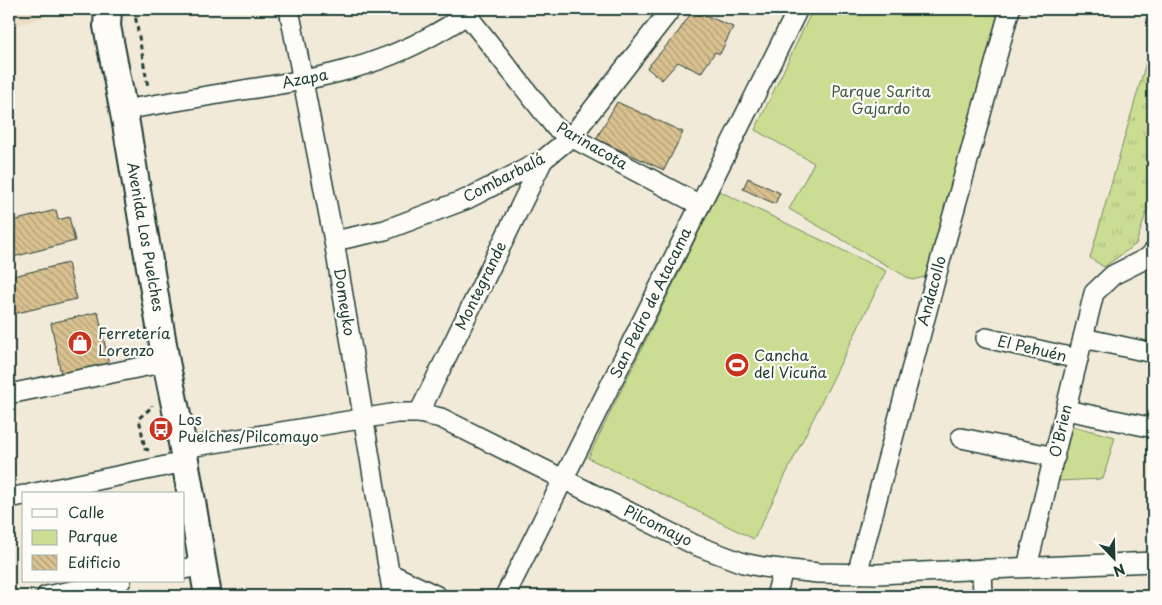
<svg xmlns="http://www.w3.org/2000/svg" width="1162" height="605" viewBox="0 0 1162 605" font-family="'Playpen Sans',sans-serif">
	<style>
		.built { fill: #ebdec2 }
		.grass { fill: url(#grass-tufts); stroke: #748d63 }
		.park { fill: #cadd92; stroke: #748d63 }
		.building { fill: url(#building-back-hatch); stroke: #1f3d34 }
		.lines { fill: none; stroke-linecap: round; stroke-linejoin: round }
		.street-casing { stroke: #1f3d34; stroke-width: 22 }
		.secondary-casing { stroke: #1f3d34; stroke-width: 30 }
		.path { stroke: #1f3d34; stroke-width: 3; stroke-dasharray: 5 4; stroke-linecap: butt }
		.street { stroke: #fdfcf7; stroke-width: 19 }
		.secondary { stroke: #fdfcf7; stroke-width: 26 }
		.labels { text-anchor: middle; stroke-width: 4.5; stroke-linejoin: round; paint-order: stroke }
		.street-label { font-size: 15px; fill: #1f3d34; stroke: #fdfcf7 }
		.park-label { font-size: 15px; fill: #415d47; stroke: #fdfcf7 }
		.poi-label { font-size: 15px; fill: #1f3d34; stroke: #fdfcf7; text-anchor: start }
	</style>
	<defs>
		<pattern id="grass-tufts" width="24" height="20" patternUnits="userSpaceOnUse" patternTransform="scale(1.25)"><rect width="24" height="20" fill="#cadd92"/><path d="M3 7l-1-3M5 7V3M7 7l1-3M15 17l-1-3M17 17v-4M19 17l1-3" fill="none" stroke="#adbf7e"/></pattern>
		<pattern id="building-back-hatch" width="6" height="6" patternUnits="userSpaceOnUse" patternTransform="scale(1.25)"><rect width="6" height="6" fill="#dac190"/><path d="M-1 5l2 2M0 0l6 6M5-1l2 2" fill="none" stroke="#b09e76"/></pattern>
	</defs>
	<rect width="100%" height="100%" fill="#f2ead8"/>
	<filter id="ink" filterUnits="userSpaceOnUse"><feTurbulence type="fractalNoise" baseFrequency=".02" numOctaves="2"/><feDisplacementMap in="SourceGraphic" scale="10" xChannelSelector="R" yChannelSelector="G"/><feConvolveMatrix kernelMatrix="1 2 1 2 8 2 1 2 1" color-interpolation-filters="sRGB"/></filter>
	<g filter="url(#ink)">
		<path class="built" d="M9,9H50L51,15L9,28Z"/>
		<path class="grass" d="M1153,38V192L1136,244L1104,267L1090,258Z"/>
		<g class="park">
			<path d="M813,9H999L929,276L912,280L789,209L814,163L755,130Z"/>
			<path d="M719,191L886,271L754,539L588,458Z"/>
			<path d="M1072,426L1115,437L1103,479L1057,481Z"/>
		</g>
		<g class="building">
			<path d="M693,10L733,27L720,54L715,52L701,73L678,62L662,80L647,68L679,31Z"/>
			<path d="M617,102L683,132L664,170L596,139Z"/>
			<path d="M748,178L780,193L775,204L743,189Z"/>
			<path d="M56,210L58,220L69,217L75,241L9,258V222Z"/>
			<path d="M68,263L76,299L9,315V277Z"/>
			<path d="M98,312L109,364L61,374L51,323Z"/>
		</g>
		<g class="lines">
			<defs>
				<g id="street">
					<path d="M289,9L334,241L393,596"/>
					<path d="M467,15L555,127L571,137L700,205"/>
					<path d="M123,110C163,103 203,97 243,90C311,80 374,69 435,34C448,26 462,20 473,9"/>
					<path d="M334,241L385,230L467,199L543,160L571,137L671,9"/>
					<path d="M986,338L1078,359"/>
					<path d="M1083,338L1153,353"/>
					<path d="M9,394L166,362"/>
					<path d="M1066,410L1149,427"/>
					<path d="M419,413L543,160"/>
					<path d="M961,438L1055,457"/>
					<path d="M183,448L397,413H419L441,418L695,545L743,563L763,567L818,573L877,574L1153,562"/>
					<path d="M30,494L185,462"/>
					<path d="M9,498L24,495"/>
					<path d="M1027,567L1094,293L1113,275L1149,257L1153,252"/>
					<path d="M184,569L203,565"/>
					<path d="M982,569L983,596"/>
					<path d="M389,573L437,596"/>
					<path d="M857,574L938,269L1010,9"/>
					<path d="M46,596L121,581"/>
					<path d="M505,596L798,9"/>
					<path d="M776,596L783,570"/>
				</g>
				<path id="secondary" d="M108,9L107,26L126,124L166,362L179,425L208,596"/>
			</defs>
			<use href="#street" class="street-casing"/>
			<use href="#secondary" class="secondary-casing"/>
			<g class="path">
				<path d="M134,9L148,87"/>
				<path d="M149,450L145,449L139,418L152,407V405"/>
			</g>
			<use href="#street" class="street"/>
			<use href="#secondary" class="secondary"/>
		</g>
	</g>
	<defs>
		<symbol id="shop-disc" viewBox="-11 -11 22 22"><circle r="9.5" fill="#c8321e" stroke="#fdfcf7"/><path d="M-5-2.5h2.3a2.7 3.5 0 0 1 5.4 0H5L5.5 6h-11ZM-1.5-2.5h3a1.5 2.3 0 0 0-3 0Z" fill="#fff"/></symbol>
		<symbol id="stadium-disc" viewBox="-11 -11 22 22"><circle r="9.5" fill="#c8321e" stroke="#fdfcf7"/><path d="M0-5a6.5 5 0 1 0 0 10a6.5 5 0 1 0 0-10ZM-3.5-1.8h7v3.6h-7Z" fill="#fff"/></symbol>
		<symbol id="bus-disc" viewBox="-11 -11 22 22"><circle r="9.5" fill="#c8321e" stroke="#fdfcf7"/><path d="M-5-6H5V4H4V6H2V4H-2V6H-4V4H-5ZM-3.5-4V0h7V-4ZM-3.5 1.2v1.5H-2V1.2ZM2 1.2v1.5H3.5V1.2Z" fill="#fff"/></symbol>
	</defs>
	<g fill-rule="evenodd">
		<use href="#shop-disc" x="66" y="329" width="28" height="28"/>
		<use href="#stadium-disc" x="723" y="351" width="28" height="28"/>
		<use href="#bus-disc" x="147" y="415" width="28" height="28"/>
	</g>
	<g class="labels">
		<g class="street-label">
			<text transform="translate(305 79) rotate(-11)" y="5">Azapa</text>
			<text transform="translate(592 146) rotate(30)" y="5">Parinacota</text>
			<text transform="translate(504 178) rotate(-27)" y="5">Combarbalá</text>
			<text transform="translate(145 237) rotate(80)" y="5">Avenida Los Puelches</text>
			<text transform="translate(481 286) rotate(-64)" y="5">Montegrande</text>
			<text transform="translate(932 291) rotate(-75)" y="5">Andacollo</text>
			<text transform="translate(344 302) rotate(81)" y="5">Domeyko</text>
			<text transform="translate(651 303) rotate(-64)" y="5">San Pedro de Atacama</text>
			<text transform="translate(1032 349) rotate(13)" y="5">El Pehuén</text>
			<text transform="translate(1061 431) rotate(-77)" y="5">O'Brien</text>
			<text transform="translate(658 526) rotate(26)" y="5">Pilcomayo</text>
		</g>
		<g class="park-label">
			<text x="881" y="97">Parque Sarita<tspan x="881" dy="17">Gajardo</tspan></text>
		</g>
		<g class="poi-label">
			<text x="98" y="339">Ferretería<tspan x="98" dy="17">Lorenzo</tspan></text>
			<text x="754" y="361">Cancha<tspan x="754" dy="17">del Vicuña</tspan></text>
			<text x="178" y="425">Los<tspan x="178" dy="17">Puelches/Pilcomayo</tspan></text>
		</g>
	</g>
	<rect width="1162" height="605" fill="none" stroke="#fdfcf7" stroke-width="30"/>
	<rect x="15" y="15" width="1132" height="575" fill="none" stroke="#1f3d34" stroke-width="2" filter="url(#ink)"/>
	<rect x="22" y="492" width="162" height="90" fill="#fdfcf7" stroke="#a4b0a9"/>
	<rect x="32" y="509" width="25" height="8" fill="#fdfcf7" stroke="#a4b0a9"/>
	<text x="68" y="518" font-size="15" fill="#1f3d34">Calle</text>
	<rect x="32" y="530" width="25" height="15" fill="#cadd92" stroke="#a4b0a9"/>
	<text x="68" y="542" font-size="15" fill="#1f3d34">Parque</text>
	<rect x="32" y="555" width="25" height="15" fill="url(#building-back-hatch)" stroke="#a4b0a9"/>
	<text x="68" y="568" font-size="15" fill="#1f3d34">Edificio</text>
	<g transform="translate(1114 558) rotate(157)" stroke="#fdfcf7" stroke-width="4" paint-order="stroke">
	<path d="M0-4L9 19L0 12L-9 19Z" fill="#1f3d34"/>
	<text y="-8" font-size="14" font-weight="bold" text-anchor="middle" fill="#1f3d34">N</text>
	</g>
</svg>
